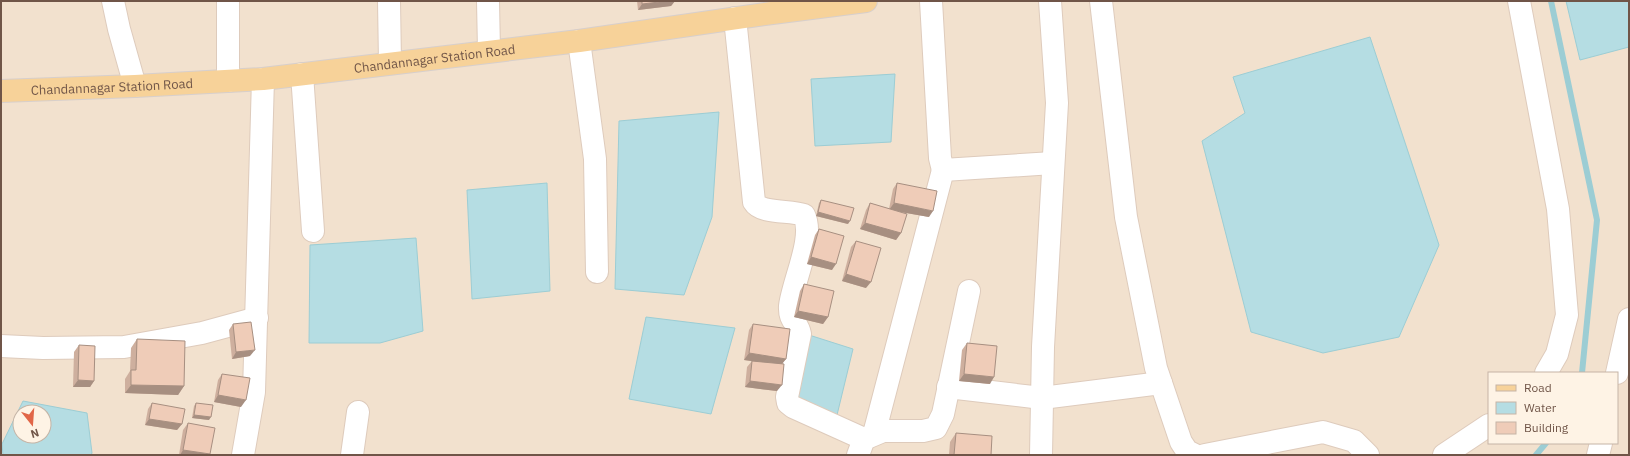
<svg xmlns="http://www.w3.org/2000/svg" width="1630" height="456" viewBox="0 0 1630 456" font-family="'IBM Plex Sans',sans-serif">
	<style>
		.residential { fill: #f2e1ce; fill-rule: evenodd }
		.water { fill: #b5dde3; stroke: #9ccdd4; fill-rule: evenodd }
		.lines { fill: none; stroke-linecap: round; stroke-linejoin: round }
		.stream { stroke: #9ccdd4; stroke-width: 6 }
		.minor-casing { stroke: #decbbc; stroke-width: 24 }
		.major-casing { stroke: #d7cfcc; stroke-width: 24 }
		.minor { stroke: #fff; stroke-width: 22 }
		.major { stroke: #f7d299; stroke-width: 22 }
		.wall { fill: #ceaf9e }
		.shaded-wall { fill: #a78f81 }
		.building { fill: #efccb8; stroke: #a78f81 }
		.labels { text-anchor: middle; stroke-width: 3; stroke-linejoin: round; paint-order: stroke }
		.street-label { font-size: 13px; fill: #705548; stroke: #fef3e5 }
	</style>
	<rect width="100%" height="100%" fill="#fbefdf"/>
	<path class="residential" d="M1,1H1629V455H1ZM1489,373H1617V443H1489ZM20,412H44V436H20Z"/>
	<g class="water">
		<path d="M1566,1H1629V47L1580,60Z"/>
		<path d="M1370,37L1439,245L1399,337L1323,353L1251,332L1202,141L1245,113L1233,77Z"/>
		<path d="M895,74L891,142L815,146L811,79Z"/>
		<path d="M719,112L712,217L684,295L615,289L619,121Z"/>
		<path d="M547,183L550,291L472,299L467,190Z"/>
		<path d="M416,238L423,331L380,343H309L310,245Z"/>
		<path d="M646,317L735,328L711,414L629,399Z"/>
		<path d="M809,335L853,349L837,415L791,397Z"/>
		<path d="M23,401L87,413L92,453L91,455H3L2,444ZM20,412H44V436H20Z"/>
	</g>
	<g class="lines">
		<g class="stream">
			<path d="M1551,1L1597,220L1582,373"/>
			<path d="M1536,455L1546,443"/>
		</g>
		<defs>
			<g id="minor">
				<path d="M113,1L119,29L135,86"/>
				<path d="M228,1V81"/>
				<path d="M389,1L390,63"/>
				<path d="M488,1L489,51"/>
				<path d="M931,1L940,158L943,170"/>
				<path d="M1101,1L1126,217L1156,368L1181,442L1187,451L1195,455"/>
				<path d="M1519,1L1558,209L1567,315L1557,354L1546,373"/>
				<path d="M735,18L754,202C761,214 791,210 804,215C815,237 793,281 790,306C789,322 798,322 800,334L787,397L788,403L793,407L864,439"/>
				<path d="M579,41L595,159L597,272"/>
				<path d="M302,74L313,231"/>
				<path d="M1,346L43,348L124,347L202,333L257,318"/>
				<path d="M1617,373L1629,319"/>
				<path d="M948,387L1042,398L1161,383"/>
				<path d="M874,434L943,170L1053,163"/>
				<path d="M243,455L254,392L263,79"/>
				<path d="M352,455L358,412"/>
				<path d="M858,455L864,439L883,431H923L936,428L943,414L969,291"/>
				<path d="M1041,455L1043,347L1057,103L1050,1"/>
				<path d="M1205,455L1323,432L1354,441L1368,455"/>
				<path d="M1444,455L1489,425"/>
				<path d="M1598,455L1601,443"/>
			</g>
			<g id="major">
				<path id="s1" d="M1,91L135,86L263,79L579,41L772,13L866,1"/>
			</g>
		</defs>
		<use href="#minor" class="minor-casing"/>
		<use href="#major" class="major-casing"/>
		<use href="#minor" class="minor"/>
		<use href="#major" class="major"/>
	</g>
	<g class="wall">
		<path d="M637,1H675L671,6L638,10Z"/>
		<path d="M897,183L929,217L895,211L901,233L896,240L860,229L866,210L870,203L889,209L893,189Z"/>
		<path d="M821,200L848,224L816,216L819,203Z"/>
		<path d="M819,229L832,270L807,264L815,235Z"/>
		<path d="M856,241L866,288L842,281L851,247Z"/>
		<path d="M804,284L828,317L823,324L794,317L800,291Z"/>
		<path d="M233,324L250,356L232,359L229,330Z"/>
		<path d="M753,324L786,359L782,364L777,391L745,387L747,367L752,361L759,362L744,360L749,330Z"/>
		<path d="M137,339L184,386L178,395L125,393V379L130,371L131,348Z"/>
		<path d="M967,343L990,384L959,381L962,350Z"/>
		<path d="M79,345L94,381L90,387H73L74,352Z"/>
		<path d="M222,374L241,407L214,402L218,380Z"/>
		<path d="M152,403L182,424L177,430L145,425L148,409Z"/>
		<path d="M196,403L209,420L192,418L194,406Z"/>
		<path d="M188,423L210,454V455H179L183,430Z"/>
		<path d="M956,433L991,455H949L950,442Z"/>
	</g>
	<g class="shaded-wall">
		<path d="M668,1H675L671,6L638,10L642,4Z"/>
		<path d="M894,203L933,211L929,217L889,210Z"/>
		<path d="M818,212L850,221L848,224L816,216Z"/>
		<path d="M865,223L901,233L896,240L860,229Z"/>
		<path d="M811,257L836,264L832,270L807,264Z"/>
		<path d="M846,274L871,282L866,288L842,281Z"/>
		<path d="M798,311L828,317L823,324L794,317Z"/>
		<path d="M255,350L250,356L232,359L236,352Z"/>
		<path d="M749,353L786,359L781,365L744,360Z"/>
		<path d="M964,374L994,377L990,384L959,381Z"/>
		<path d="M78,380L94,381L90,387H73Z"/>
		<path d="M750,381L782,385L777,391L745,387Z"/>
		<path d="M131,385L184,386L178,395L125,393Z"/>
		<path d="M218,395L246,400L241,407L214,402Z"/>
		<path d="M194,415L211,417L209,420L192,418Z"/>
		<path d="M149,419L182,424L177,430L145,425Z"/>
		<path d="M183,450L210,454V455H180Z"/>
	</g>
	<g class="building">
		<path d="M642,1H668L642,4Z"/>
		<path d="M897,183L937,191L933,211L894,203Z"/>
		<path d="M821,200L854,208L850,221L818,212Z"/>
		<path d="M870,203L907,214L901,233L865,223Z"/>
		<path d="M819,229L844,236L836,264L811,257Z"/>
		<path d="M856,241L881,248L871,282L846,274Z"/>
		<path d="M804,284L834,291L828,317L798,311Z"/>
		<path d="M251,322L255,350L236,352L233,324Z"/>
		<path d="M753,324L790,329L786,359L749,353Z"/>
		<path d="M137,339L185,341L184,386L131,385V370H136Z"/>
		<path d="M967,343L997,346L994,377L964,374Z"/>
		<path d="M79,345L95,346L94,381L78,380Z"/>
		<path d="M752,361L784,364L782,385L750,381Z"/>
		<path d="M222,374L250,378L246,400L218,395Z"/>
		<path d="M152,403L185,409L182,424L149,419Z"/>
		<path d="M196,403L213,405L211,417L194,415Z"/>
		<path d="M188,423L215,428L210,454L183,450Z"/>
		<path d="M956,433L992,436L991,455H954Z"/>
	</g>
	<g class="labels">
		<g class="street-label">
			<text dy="5" stroke="none"><textPath href="#s1" startOffset="435">Chandannagar Station Road</textPath></text>
			<text dy="5" stroke="none"><textPath href="#s1" startOffset="111">Chandannagar Station Road</textPath></text>
		</g>
	</g>
	<rect width="1630" height="456" fill="none" stroke="#705548" stroke-width="4"/>
	<rect x="1488" y="372" width="130" height="72" fill="#fef3e5" stroke="#c5b4a6"/>
	<rect x="1496" y="385" width="20" height="6" fill="#f7d299" stroke="#c5b4a6"/>
	<text x="1524" y="392" font-size="12" fill="#705548">Road</text>
	<rect x="1496" y="402" width="20" height="12" fill="#b5dde3" stroke="#c5b4a6"/>
	<text x="1524" y="412" font-size="12" fill="#705548">Water</text>
	<rect x="1496" y="422" width="20" height="12" fill="#efccb8" stroke="#c5b4a6"/>
	<text x="1524" y="432" font-size="12" fill="#705548">Building</text>
	<g transform="translate(32 424) rotate(163)"><circle r="19" fill="#fef3e5" stroke="#c5b4a6"/>
	<path d="M0-3L7 15L0 10L-7 15Z" fill="#e16648"/>
	<text y="-6" font-size="11" font-weight="bold" text-anchor="middle" fill="#705548">N</text>
	</g>
</svg>
